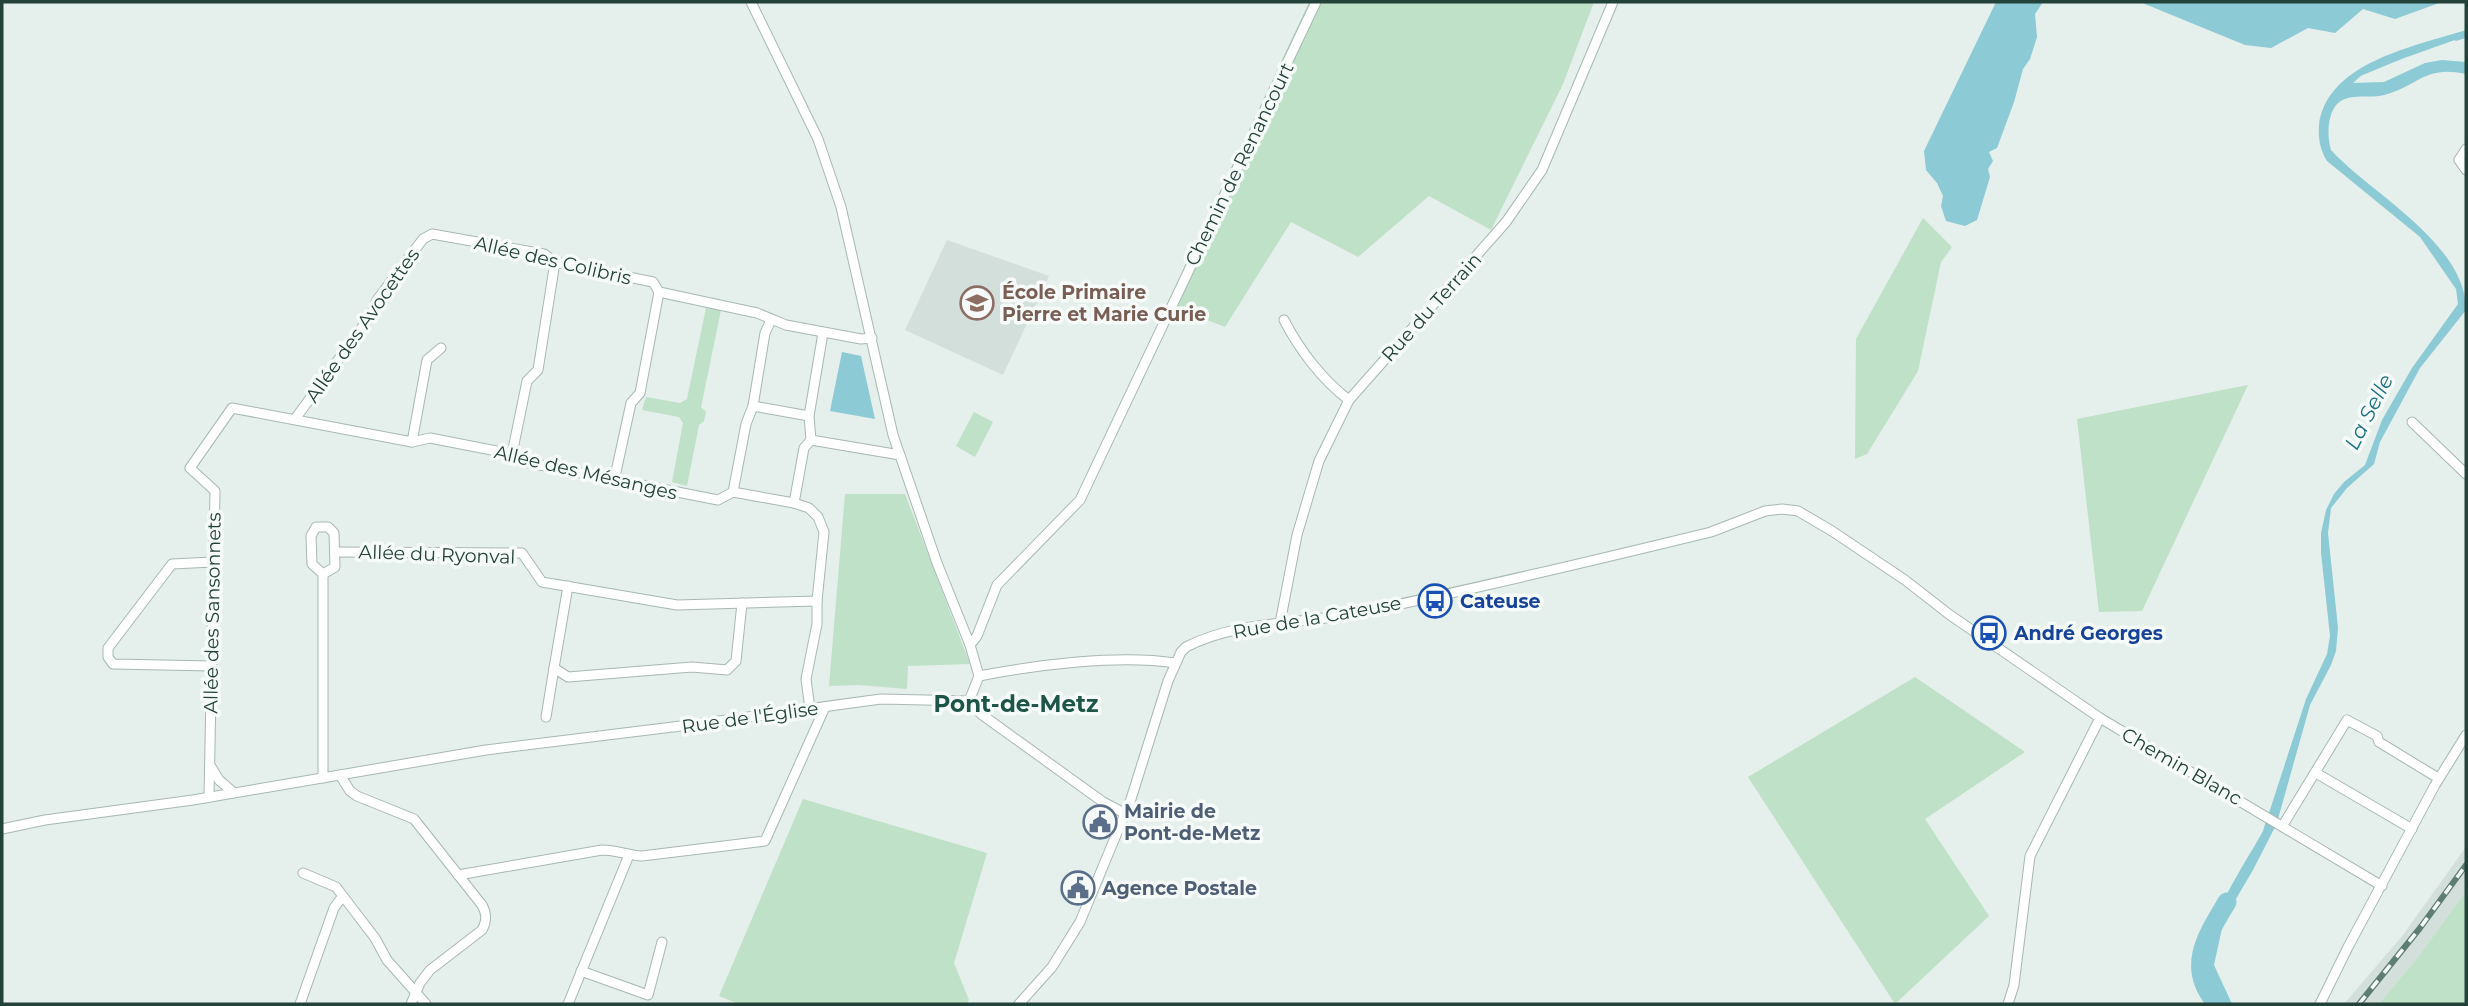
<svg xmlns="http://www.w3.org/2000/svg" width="2468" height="1006" viewBox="0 0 2468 1006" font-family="Montserrat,sans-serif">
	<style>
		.built { fill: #d3dfda }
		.green { fill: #bee1c7 }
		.water { fill: #8ccad6 }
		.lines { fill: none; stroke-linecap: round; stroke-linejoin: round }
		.stream { stroke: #8ccad6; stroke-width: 3.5 }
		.river { stroke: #8ccad6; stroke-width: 19 }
		.minor-casing { stroke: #a7b8b2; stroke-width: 11 }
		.minor { stroke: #fff; stroke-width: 9 }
		.rail-casing { stroke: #5e7d75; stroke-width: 6 }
		.rail { stroke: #f6fbf9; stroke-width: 3.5; stroke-dasharray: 10; stroke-linecap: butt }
		.labels { text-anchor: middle; stroke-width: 7; stroke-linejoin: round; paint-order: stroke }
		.street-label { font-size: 19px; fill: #23423a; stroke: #f6fbf9 }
		.education-label { font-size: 19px; font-weight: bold; fill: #785e54; stroke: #f6fbf9; text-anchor: start }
		.transit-label { font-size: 19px; font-weight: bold; fill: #164399; stroke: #f6fbf9; text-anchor: start }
		.service-label { font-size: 19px; font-weight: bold; fill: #4e5e75; stroke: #f6fbf9; text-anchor: start }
		.water-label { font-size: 21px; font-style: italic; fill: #197082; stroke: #f6fbf9 }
		.quarter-label { font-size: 23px; font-weight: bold; fill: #1d5648; stroke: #f6fbf9 }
	</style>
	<rect width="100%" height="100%" fill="#e5efeb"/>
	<g class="built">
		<path d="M947,240L1049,276L1003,375L905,330Z"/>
		<path d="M2466,847V891L2419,956L2379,1004H2344L2403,935Z"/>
	</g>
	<g class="green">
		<path d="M1309,2H1594L1563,84L1491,230L1429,196L1358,257L1291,222L1225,327L1167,304Z"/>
		<path d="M1923,218L1952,247L1941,262L1918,371L1867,454L1855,459L1856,339Z"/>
		<path d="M706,308L721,310L701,407L706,412L704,421L699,425L687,486L672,482L683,423L679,417L642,410L646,397L680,403L687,399Z"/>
		<path d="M2248,385L2142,611L2099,612L2077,419Z"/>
		<path d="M974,412L993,422L975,457L956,446Z"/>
		<path d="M845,494H905L970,664L908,666L907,689L859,685L829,686Z"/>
		<path d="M1915,677L2025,752L1925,819L1989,916L1895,1004L1748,777Z"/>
		<path d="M803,799L987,853L954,963L969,1000L967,1004H739L719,996Z"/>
		<path d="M2466,891V1004H2379L2419,956Z"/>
	</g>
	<g class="water">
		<path d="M1996,2H2043L2035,14L2037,37L2030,59L2023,69L2014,102L1997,148L1989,152L1993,161L1988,169L1990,177L1977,220L1965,226L1946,221L1941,206L1943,196L1937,183L1926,170L1924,151Z"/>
		<path d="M2140,2H2442L2395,19L2363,9L2335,33L2308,28L2271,48L2245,45Z"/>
		<path d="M2466,30V36L2365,72L2353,83L2384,82L2425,63L2442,60L2466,62V74C2424,65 2419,86 2384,95C2370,99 2349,92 2337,104C2327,115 2327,137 2331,150C2371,194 2466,243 2466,310L2420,368L2380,442L2374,464L2347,488L2331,508L2328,533L2338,628L2336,651L2331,665L2310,705L2278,819L2269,813L2306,699L2327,654L2330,636L2321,553V533L2326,510L2334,494L2344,482L2365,465L2382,420L2412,368L2458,304L2456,289L2420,237L2327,161C2320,150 2318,138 2319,125C2327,62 2416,46 2466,30Z"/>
		<path d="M842,352L861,356L875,419L830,411Z"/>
		<path d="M2266,821L2275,827L2253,870L2224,919L2214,965L2232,1004H2222C2215,991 2208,979 2206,964C2202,926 2245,864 2263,831Z"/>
	</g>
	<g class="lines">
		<g class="stream">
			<path d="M2456,39L2466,36"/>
			<path d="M2361,74L2402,57"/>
		</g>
		<path class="river" d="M2217,1004C2185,968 2206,937 2227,902"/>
		<defs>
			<g id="minor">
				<path d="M751,2L818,139L841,207L893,435L937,563L970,645L979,676L969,701"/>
				<path d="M2466,149L2459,160L2466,170"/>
				<path d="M1284,320C1299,349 1322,380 1349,400"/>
				<path d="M753,406L809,416"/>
				<path d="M295,419L371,315L377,300L423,239L432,234L544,254L555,262L653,282L659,292L757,313L786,325L861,339L872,338"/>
				<path d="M2412,422L2466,474"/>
				<path d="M811,440L900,455"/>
				<path d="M412,442L427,360L441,348"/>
				<path d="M512,454L527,381L538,370L555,262"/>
				<path d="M614,481L631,403L640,393L659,292"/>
				<path d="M733,492L746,424L753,406L765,333L771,320"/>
				<path d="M794,503L804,448L811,440L809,416L823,333"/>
				<path d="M335,552L522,553L542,582L677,605L817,601"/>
				<path d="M568,586L554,668L568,677L692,667L727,670L736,661L742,603"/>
				<path d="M1282,623L1281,618L1297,535L1319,461L1349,400L1506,222L1542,170L1613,2"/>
				<path d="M970,645L977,636L997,585L1080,500L1316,2"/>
				<path d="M212,666L113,664L108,657V648L172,564L213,562"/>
				<path d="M979,676C1036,665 1119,654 1175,663"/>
				<path d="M546,717L554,668"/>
				<path d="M210,765L219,780L234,793"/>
				<path d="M2316,773L2412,829"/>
				<path d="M340,775L350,791L357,796L414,819L482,905C487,914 487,921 482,930L430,970L420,983L411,1004"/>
				<path d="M323,778V574L335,567L334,533L328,527H316L311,536L312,564L323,574"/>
				<path d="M209,797L215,491L190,468L232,408L412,442L430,438L512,454L520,461L718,500L733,492L794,503L809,508L818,517L824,532L817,601V624L806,679L810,709"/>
				<path d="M2283,825L2347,720L2377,736L2379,742L2438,778"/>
				<path d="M2,829L45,820L193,800L486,750L697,724L881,699L969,701L981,714L1103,802L1126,814"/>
				<path d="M303,873L336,887L375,938L387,960L426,1004"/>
				<path d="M458,875L602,850C616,850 628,855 642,856L765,841L825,707"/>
				<path d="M581,971L648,995L662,942"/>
				<path d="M300,1004L334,908L342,897"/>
				<path d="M568,1004L629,855"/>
				<path d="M1019,1004L1052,967L1080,922L1131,799L1168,681L1181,652L1186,647C1236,621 1298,624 1352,614C1472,590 1592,561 1711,532L1765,511L1782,509L1798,511L1832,531L1905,580L1950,615L2100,718L2382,886"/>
				<path d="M2008,1004L2014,985L2030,856L2100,718"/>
				<path d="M2320,1004L2348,947L2435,785L2466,735"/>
			</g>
		</defs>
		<use href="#minor" class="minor-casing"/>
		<use href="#minor" class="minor"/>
		<defs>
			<path id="rail" d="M2359,1004L2420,928L2466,865"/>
		</defs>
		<use href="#rail" class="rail-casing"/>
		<use href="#rail" class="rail"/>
	</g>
	<defs>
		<symbol id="school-ring" viewBox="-11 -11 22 22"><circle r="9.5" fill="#f6fbf9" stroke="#8d6e63" stroke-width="1.5"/><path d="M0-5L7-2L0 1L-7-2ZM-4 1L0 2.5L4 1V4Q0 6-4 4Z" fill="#8d6e63"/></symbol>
		<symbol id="bus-ring" viewBox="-11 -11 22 22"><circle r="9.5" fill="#f6fbf9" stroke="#1a4fb4" stroke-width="1.5"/><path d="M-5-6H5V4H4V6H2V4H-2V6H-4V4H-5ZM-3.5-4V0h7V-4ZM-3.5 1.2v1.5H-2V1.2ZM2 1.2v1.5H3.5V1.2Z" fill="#1a4fb4"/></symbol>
		<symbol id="civic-ring" viewBox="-11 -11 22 22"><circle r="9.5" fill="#f6fbf9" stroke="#5c6f8a" stroke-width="1.5"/><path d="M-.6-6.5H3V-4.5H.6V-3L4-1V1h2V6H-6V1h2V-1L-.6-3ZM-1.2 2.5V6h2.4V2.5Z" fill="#5c6f8a"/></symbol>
	</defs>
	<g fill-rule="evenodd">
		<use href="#school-ring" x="958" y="284" width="38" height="38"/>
		<use href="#bus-ring" x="1416" y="582" width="38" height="38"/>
		<use href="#bus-ring" x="1970" y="614" width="38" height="38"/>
		<use href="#civic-ring" x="1081" y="803" width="38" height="38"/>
		<use href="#civic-ring" x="1059" y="869" width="38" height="38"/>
	</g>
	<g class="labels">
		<g class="street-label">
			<text transform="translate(1239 164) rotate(-64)" y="7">Chemin de Renancourt</text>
			<text transform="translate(553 260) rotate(13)" y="7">Allée des Colibris</text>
			<text transform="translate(1431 307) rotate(-48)" y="7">Rue du Terrain</text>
			<text transform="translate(362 325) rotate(-55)" y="7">Allée des Avocettes</text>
			<text transform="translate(586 472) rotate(13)" y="7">Allée des Mésanges</text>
			<text transform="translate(437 554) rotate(2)" y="7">Allée du Ryonval</text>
			<text transform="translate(212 613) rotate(-89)" y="7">Allée des Sansonnets</text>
			<text transform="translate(1317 617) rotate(-10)" y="7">Rue de la Cateuse</text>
			<text transform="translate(750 717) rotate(-8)" y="7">Rue de l'Église</text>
			<text transform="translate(2182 766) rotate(30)" y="7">Chemin Blanc</text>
		</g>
		<g class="education-label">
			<text x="1002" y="299">École Primaire<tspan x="1002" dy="22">Pierre et Marie Curie</tspan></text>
		</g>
		<g class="transit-label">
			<text x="1460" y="608">Cateuse</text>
			<text x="2014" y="640">André Georges</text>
		</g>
		<g class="service-label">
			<text x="1124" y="818">Mairie de<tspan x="1124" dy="22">Pont-de-Metz</tspan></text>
			<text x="1102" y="895">Agence Postale</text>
		</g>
		<g class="water-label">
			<text transform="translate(2369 412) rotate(-63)" y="7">La Selle</text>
		</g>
		<g class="quarter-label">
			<text x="1016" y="712">Pont-de-Metz</text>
		</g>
	</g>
	<rect width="2468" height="1006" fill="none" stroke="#23423a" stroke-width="7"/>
</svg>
